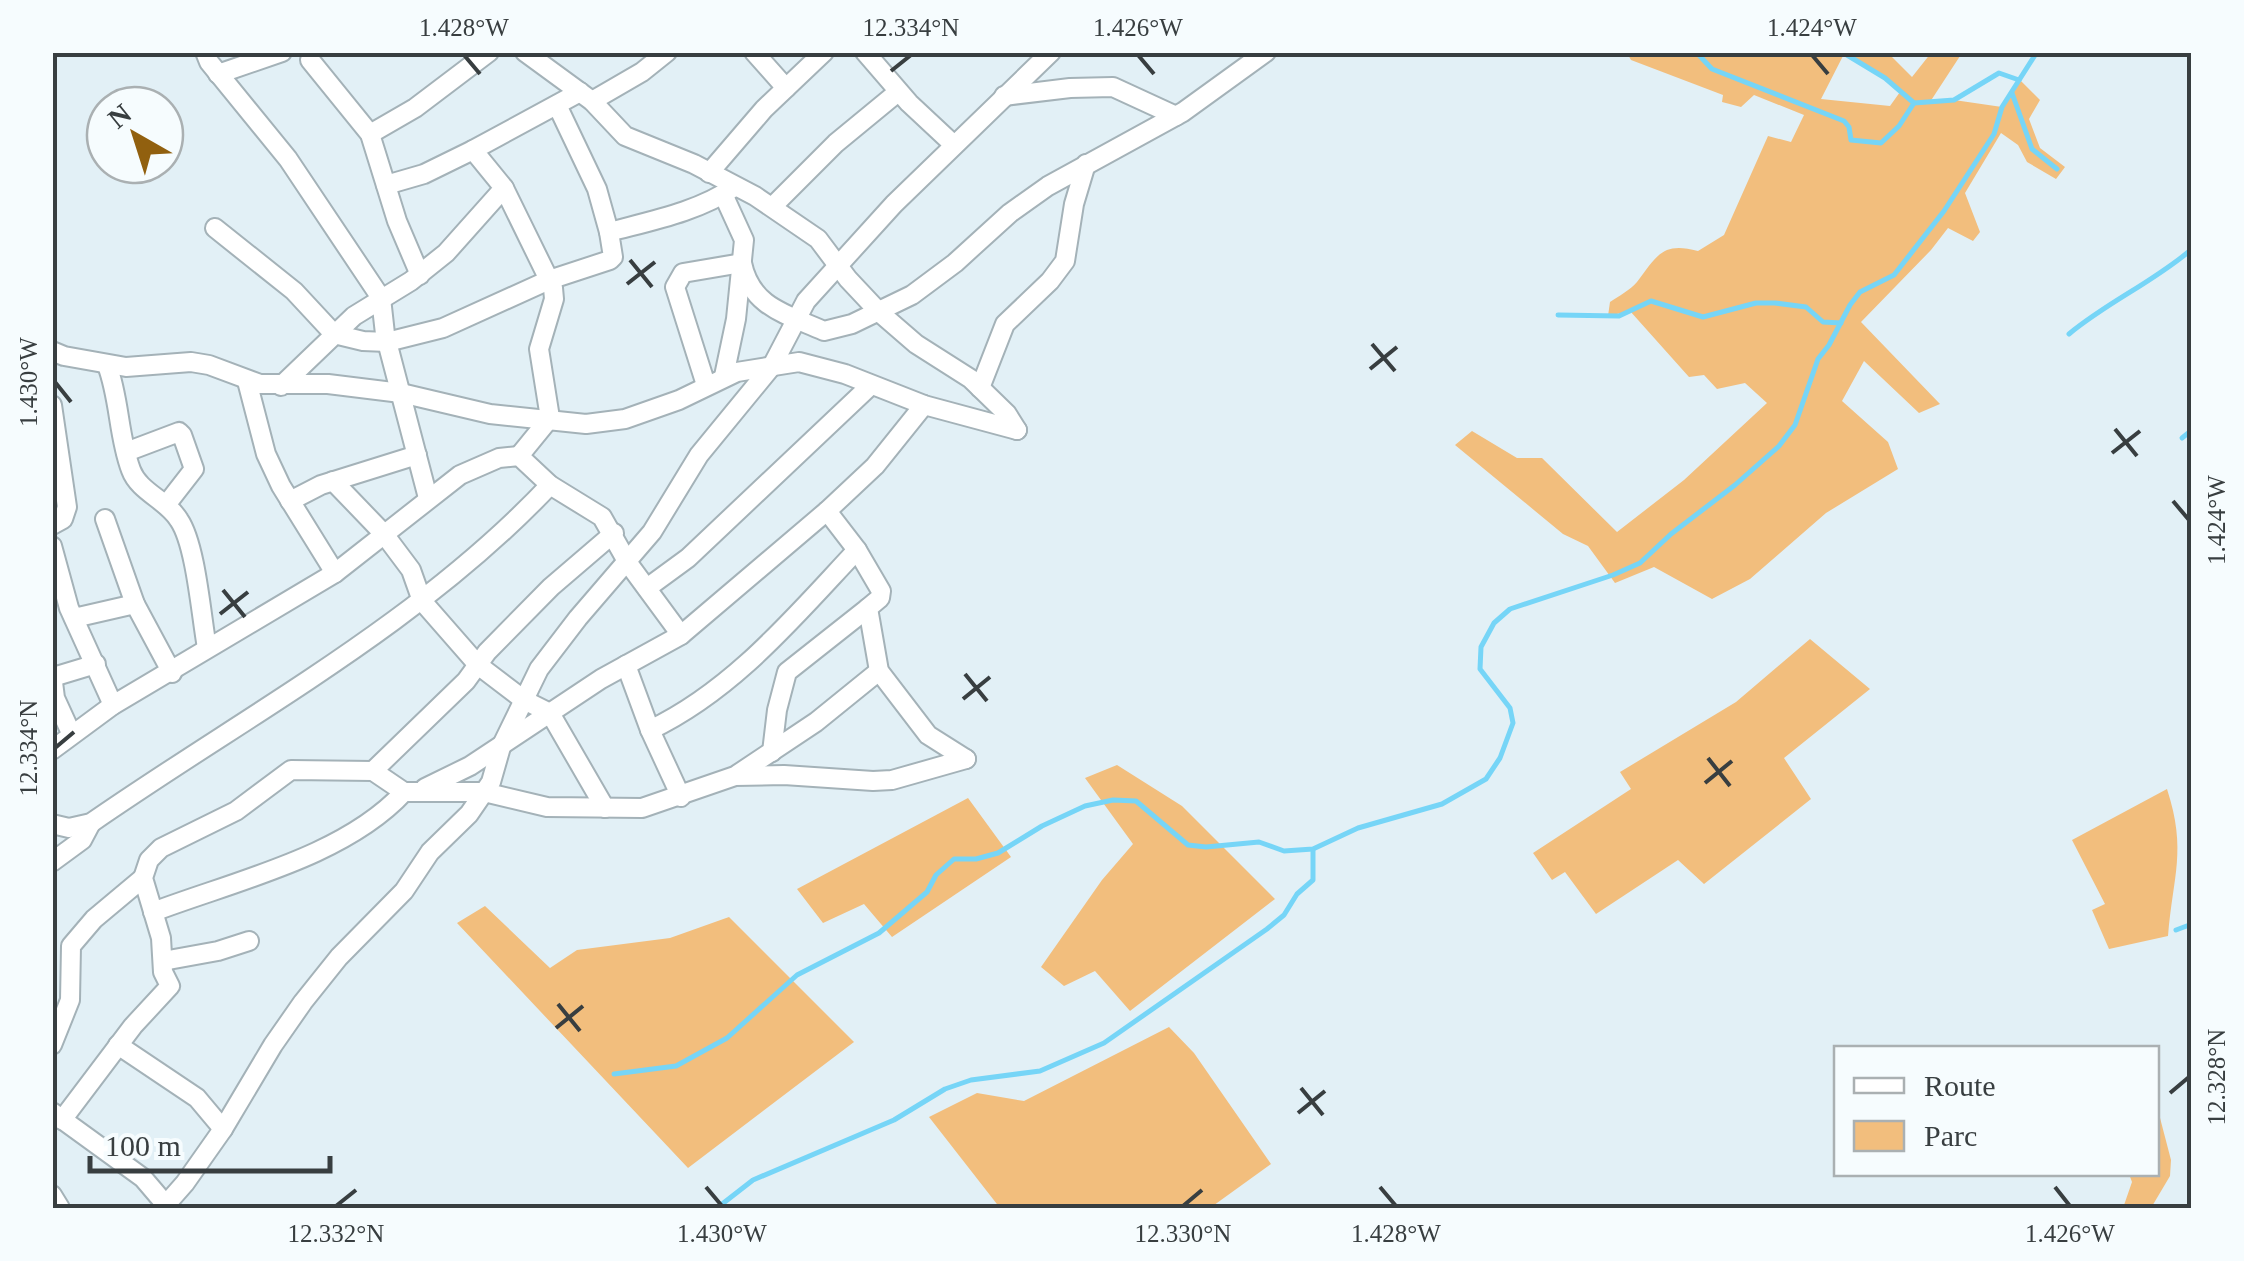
<svg xmlns="http://www.w3.org/2000/svg" width="2244" height="1261" viewBox="0 0 2244 1261" font-family="'Times New Roman',serif">
	<style>
		.green { fill: #f2be7d; fill-rule: evenodd }
		.lines { fill: none; stroke-linecap: round; stroke-linejoin: round }
		.stream { stroke: #76d5f7; stroke-width: 5 }
		.minor-casing { stroke: #a4b2b8; stroke-width: 22 }
		.minor { stroke: #fff; stroke-width: 18 }
		.ticks { fill: none; stroke: #383e40; stroke-width: 4 }
		.neatline { fill: none; stroke: #383e40; stroke-width: 4 }
		.ticks-label { font-size: 25px; text-anchor: middle; fill: #383e40 }
	</style>
	<rect width="100%" height="100%" fill="#e2f0f6"/>
	<g class="green">
		<path d="M1627,53H1888L1912,77L1931,53H1962L1930,102L1954,100L2002,107L2020,80L2040,100L2029,119L2040,148L2065,167L2056,179L2027,162L2018,145L2001,133L1965,193L1980,232L1973,241L1948,228L1931,250L1861,322L1940,404L1919,413L1864,361L1842,401L1888,442L1898,469L1826,513L1750,579L1712,599L1654,567L1615,583L1588,546L1563,534L1455,445L1472,431L1517,458H1542L1617,532L1684,480L1767,403L1745,383L1717,389L1704,375L1689,377L1630,311L1608,316L1610,302C1619,296 1630,290 1637,282C1657,256 1662,241 1698,251L1724,235L1768,136L1791,142L1804,115L1754,95L1741,107L1722,102L1723,95L1631,60ZM1844,54L1885,78L1900,92L1890,106L1821,99Z"/>
		<path d="M1810,639L1870,689L1784,758L1811,799L1704,884L1678,860L1596,914L1565,872L1552,880L1533,853L1631,789L1620,772L1736,702Z"/>
		<path d="M1117,765L1182,806L1275,899L1130,1011L1095,971L1064,986L1041,967L1102,880L1133,844L1085,778Z"/>
		<path d="M2167,789C2187,851 2173,875 2168,936L2109,949L2092,910L2105,904L2072,840Z"/>
		<path d="M968,798L1011,857L892,937L864,904L823,923L797,889Z"/>
		<path d="M485,906L550,968L577,950L670,938L729,917L854,1042L688,1168L457,923Z"/>
		<path d="M1169,1027L1194,1053L1271,1164L1210,1208H1000L929,1117L977,1093L1024,1101Z"/>
		<path d="M2159,1114L2171,1160L2170,1176L2151,1208H2123L2132,1182L2129,1174H2156Z"/>
	</g>
	<g class="lines">
		<g class="stream">
			<path d="M1696,52L1712,69L1844,121L1849,127L1851,140L1881,143L1899,126L1914,103"/>
			<path d="M1842,52L1885,78L1914,103L1954,100L1999,73L2019,80"/>
			<path d="M2012,93L2032,149L2057,169"/>
			<path d="M1558,315L1619,316L1651,301L1703,317L1756,303H1775L1806,307L1823,322L1841,323"/>
			<path d="M2069,334C2109,301 2152,283 2192,249"/>
			<path d="M2182,438L2192,430"/>
			<path d="M2176,930L2192,924"/>
			<path d="M614,1074L676,1066L727,1038L797,975L879,933L927,892L936,875L954,859H976L998,853L1042,826L1085,806L1113,800L1136,801L1188,845L1206,847L1259,842L1284,851L1313,849L1358,828L1442,804L1486,779L1500,758L1513,723L1510,708L1480,669L1481,647L1494,623L1510,609L1613,575L1640,563L1671,534L1735,485L1779,446L1795,425L1818,359L1829,345L1850,305L1860,292L1894,275L1944,211L1994,134L2002,107L2037,52"/>
			<path d="M717,1208L753,1180L894,1120L945,1089L971,1080L1040,1071L1104,1043L1267,929L1284,915L1297,894L1313,880V851"/>
		</g>
		<defs>
			<g id="minor">
				<path d="M205,52L209,62L288,159L381,298L385,334L428,498"/>
				<path d="M525,52L592,101L625,136L694,164L755,196L818,239L848,279L879,312L916,344L971,379L1007,414L1017,430"/>
				<path d="M754,52L786,88"/>
				<path d="M865,52L909,103L954,145"/>
				<path d="M310,60L370,134L397,221L420,275"/>
				<path d="M218,74L282,52"/>
				<path d="M1004,96L1070,88L1113,87L1176,116"/>
				<path d="M592,101L642,72L667,52"/>
				<path d="M557,105L597,189L609,232"/>
				<path d="M370,134L415,108L489,52"/>
				<path d="M709,173L764,109L824,52"/>
				<path d="M386,185L424,174L473,150"/>
				<path d="M504,188L553,288L554,299L539,349L550,418L519,456"/>
				<path d="M723,194L744,240L736,319L724,376"/>
				<path d="M773,206L836,143L898,92"/>
				<path d="M215,228L294,291L334,334L363,341L387,342L443,328L549,280L610,260L613,257L609,232C650,221 698,212 734,187"/>
				<path d="M52,351L64,356L126,367L191,362L209,365L260,384H328L401,393L490,414L586,424L625,419L679,400L737,372L799,362L845,374L924,405L1017,430"/>
				<path d="M107,365C120,399 118,436 131,470C139,492 167,500 179,520C196,545 201,615 207,648"/>
				<path d="M247,381L266,454L281,486L335,573"/>
				<path d="M706,385L675,287L683,273L742,263C751,307 786,314 824,331L852,324L912,295L955,263L1010,213L1048,186L1183,112L1266,52"/>
				<path d="M281,386L354,316L411,281L446,253L504,188L473,150L580,92"/>
				<path d="M980,388L1005,324L1050,281L1065,261L1074,204L1086,164"/>
				<path d="M52,405L67,507L63,519L52,525"/>
				<path d="M924,405L875,466L827,511L857,550L881,591L880,598L868,608L879,671L928,735L966,759"/>
				<path d="M126,452L179,432L182,435L194,469L166,505"/>
				<path d="M333,481L384,534L411,570L422,601L478,665L524,700L550,713L605,808"/>
				<path d="M290,501L321,485L417,455"/>
				<path d="M105,519L135,604L172,673"/>
				<path d="M52,546L69,608L113,705"/>
				<path d="M647,588L688,558L870,386"/>
				<path d="M74,618L135,604"/>
				<path d="M626,665L650,730L681,797"/>
				<path d="M52,674L55,698L71,733"/>
				<path d="M53,677L96,664"/>
				<path d="M650,730C734,690 795,616 857,550"/>
				<path d="M52,750L113,705L335,573L460,475L499,458L519,456L550,485L602,517L628,563L681,635"/>
				<path d="M772,752L777,710L787,672L868,608"/>
				<path d="M373,771L466,681L487,652L551,587L614,533"/>
				<path d="M738,774L816,722L879,671"/>
				<path d="M425,788L470,766L601,679L681,635L827,511"/>
				<path d="M52,824L69,828L91,823C248,714 418,625 550,485"/>
				<path d="M52,862L82,840L91,823"/>
				<path d="M153,912C234,881 344,857 404,792"/>
				<path d="M163,961L218,951L249,941"/>
				<path d="M52,1045L70,1000L71,946L94,919L143,878"/>
				<path d="M118,1045L197,1098L223,1129"/>
				<path d="M52,1112L143,1178L166,1205"/>
				<path d="M62,1120L133,1026L170,986L163,972L161,938L143,878L149,860L161,848L236,811L291,770L373,771L404,792H484L547,807L642,808L735,776L784,775L873,781L892,780L966,759"/>
				<path d="M52,1195L60,1208"/>
				<path d="M163,1208L185,1183L223,1129L273,1045L303,1002L339,957L404,891L430,852L469,814L491,782L501,747L539,669L578,618L652,532L699,455L772,366L806,301L894,204L1051,52"/>
			</g>
		</defs>
		<use href="#minor" class="minor-casing"/>
		<use href="#minor" class="minor"/>
	</g>
	<path class="ticks" d="M464,55L480,74M1138,55L1154,74M1812,55L1828,74M891,71L911,55M630,260L652,287M627,284L655,262M1372,344L1395,371M1370,369L1397,347M55,382L71,402M2115,429L2137,456M2112,453L2140,431M2173,501L2189,520M223,590L245,617M220,614L248,592M965,674L987,701M963,699L990,677M55,748L74,732M1708,758L1730,786M1705,783L1732,761M558,1004L580,1031M556,1028L583,1006M1301,1088L1323,1115M2170,1093L2189,1077M1298,1113L1325,1091M706,1187L722,1206M1380,1187L1396,1206M2055,1187L2070,1206M336,1206L356,1190M1183,1206L1202,1190"/>
	<rect width="2244" height="1261" fill="none" stroke="#f6fcfe" stroke-width="110"/>
	<rect x="1834" y="1046" width="325" height="130" fill="#f6fcfe" stroke="#aab0b2" stroke-width="2.5"/>
	<rect x="1854" y="1078" width="50" height="15" fill="#ffffff" stroke="#aab0b2" stroke-width="2.5"/>
	<text x="1924" y="1096" font-size="30" fill="#383e40">Route</text>
	<rect x="1854" y="1121" width="50" height="30" fill="#f2be7d" stroke="#aab0b2" stroke-width="2.5"/>
	<text x="1924" y="1146" font-size="30" fill="#383e40">Parc</text>
	<g transform="translate(135 135) rotate(321)"><circle r="48" fill="#f6fcfe" stroke="#aab0b2" stroke-width="2.5"/>
	<path d="M0-8L18 38L0 25L-18 38Z" fill="#91600f"/>
	<text y="-15" font-size="28" font-weight="bold" text-anchor="middle" fill="#383e40">N</text>
	</g>
	<path d="M90 1156v15h240v-15" fill="none" stroke="#383e40" stroke-width="5"/>
	<text x="105" y="1156" font-size="30" fill="#383e40" stroke="#f6fcfe" stroke-width="8" paint-order="stroke">100 m</text>
	<rect x="55" y="55" width="2134" height="1151" class="neatline"/>
	<g class="ticks-label">
		<text x="464" y="36">1.428°W</text>
		<text x="911" y="36">12.334°N</text>
		<text x="1138" y="36">1.426°W</text>
		<text x="1812" y="36">1.424°W</text>
		<text transform="translate(28 382) rotate(-90)" y="9">1.430°W</text>
		<text transform="translate(2216 520) rotate(-90)" y="9">1.424°W</text>
		<text transform="translate(28 748) rotate(-90)" y="9">12.334°N</text>
		<text transform="translate(2216 1077) rotate(-90)" y="9">12.328°N</text>
		<text x="336" y="1242">12.332°N</text>
		<text x="722" y="1242">1.430°W</text>
		<text x="1183" y="1242">12.330°N</text>
		<text x="1396" y="1242">1.428°W</text>
		<text x="2070" y="1242">1.426°W</text>
	</g>
</svg>
